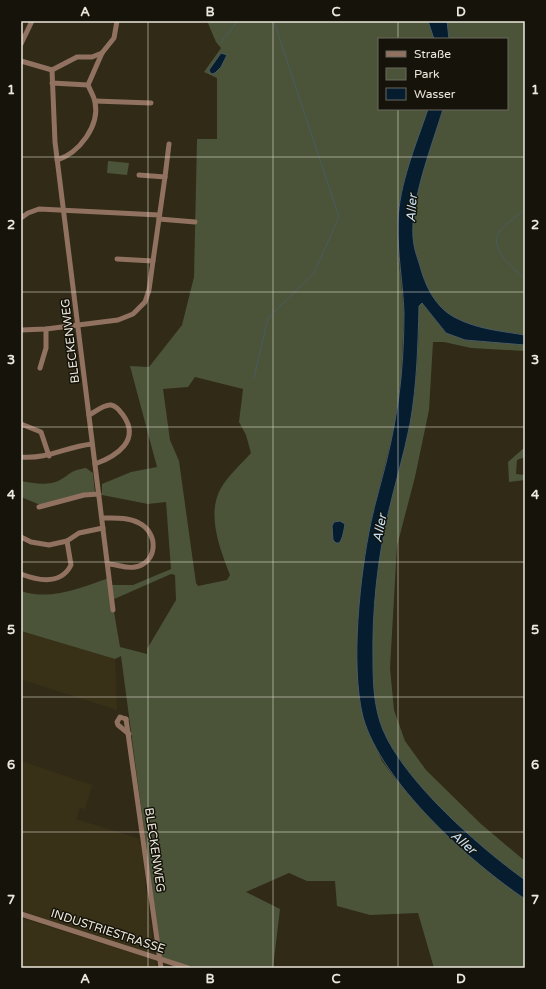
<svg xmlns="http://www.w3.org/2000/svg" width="546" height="989" viewBox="0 0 546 989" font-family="'Varela Round',sans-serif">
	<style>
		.built { fill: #393117 }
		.green { fill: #4b5438; fill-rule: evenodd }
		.water { fill: #051d2f; stroke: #4a5a63 }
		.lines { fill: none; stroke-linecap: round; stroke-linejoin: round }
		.stream { stroke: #4a5a63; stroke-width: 1 }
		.minor { stroke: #917160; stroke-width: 5 }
		.grid { fill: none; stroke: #ece8dd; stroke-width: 1; stroke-opacity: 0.55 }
		.labels { text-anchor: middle; stroke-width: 3; stroke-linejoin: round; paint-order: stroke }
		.street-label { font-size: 12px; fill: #ece8dd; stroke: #15130a }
		.water-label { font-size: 13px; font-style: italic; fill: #c7e4fd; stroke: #15130a }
		.neatline { fill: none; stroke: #ece8dd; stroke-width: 1.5 }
		.grid-label { font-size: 13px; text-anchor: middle; font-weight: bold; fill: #ece8dd }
	</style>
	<rect width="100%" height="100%" fill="#302a17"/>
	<g class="built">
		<path d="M21,631L115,659L117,710L23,680L21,685Z"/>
		<path d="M21,761L92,785L85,809L80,808L76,819L140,839L139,843L141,844L154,954L21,911Z"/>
		<path d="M21,918L155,960L158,968H21Z"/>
	</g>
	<g class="green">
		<path d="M207,21H428L434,39H379V109H428L400,202L398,253L404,313L401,378L395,424L371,521L365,553L359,623L360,692L363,716L382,761L394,777L459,845L492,874L525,899V968H434L418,913L370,915L337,906L335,881H307L289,873L246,892L280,909L273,968H191L161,958L121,656L115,659L21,631V591C51,601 80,588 109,578L110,585H133L171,569L166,502L148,504L102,495V484L131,472L157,467L130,366L149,367L182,325L194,277L197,139H217V78L204,72L221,48L216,42ZM195,377L243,389L239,422L246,435L251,453C241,464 228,476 221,488C206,514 220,549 230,575L227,580L198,586L196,583L179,461L170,440L163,389L188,387ZM171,574L175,575L176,600L147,649V654L120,647L112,600Z"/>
		<path d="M447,21H525V335C501,331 476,329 454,317C435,307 425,285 420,266C418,259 415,252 414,245C407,208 432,146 443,109H507V39H449Z"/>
		<path d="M108,161L129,163L127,175L107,173Z"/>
		<path d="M422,303L446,333L465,340L525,345V351L471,348L444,342H433L429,410L415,477L397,546L390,668L394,710L405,741L426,770L481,824L525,861V880C479,847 405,782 383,730C374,708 373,684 373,661C372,612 377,562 388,514C395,484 404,454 410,424C417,385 419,345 419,306Z"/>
		<path d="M525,447V457L517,460L516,474L525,475V480L509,482L508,462Z"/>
		<path d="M86,468L93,473L95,493L51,504H38L21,497V481C32,483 48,486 58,481C72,474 68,471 86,468Z"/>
	</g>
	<g class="water">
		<path d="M428,21H447L449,39H434Z"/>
		<path d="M221,53L227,55L221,67L215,73L211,74L209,70Z"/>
		<path d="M428,109H443C432,146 407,208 414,245C415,252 418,259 420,266C425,285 435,307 454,317C476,329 501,331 525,335V345L465,340L446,333L422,303L419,306C418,345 417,385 410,424C404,454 395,484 388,514C377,562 372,612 373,661C373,684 374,708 383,730C405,782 479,847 525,880V899C470,862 381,782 363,717C350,665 360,574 371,522C375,503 381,483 386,463C393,435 398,407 401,378C403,356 404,335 404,313C403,282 397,253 398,222C399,184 416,145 428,109Z"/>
		<path d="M340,521L345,524C344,529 343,539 339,543H336L333,540L332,526L334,522Z"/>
	</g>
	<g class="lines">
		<g class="stream">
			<path d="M221,42L238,21"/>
			<path d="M525,211C519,213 514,218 509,222C483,241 503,260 522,276H525"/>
			<path d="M254,378L268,318L314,273L339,217L274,21"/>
		</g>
		<g class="minor">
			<path d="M21,44L32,21"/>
			<path d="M21,61L52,70"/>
			<path d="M52,70L55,142L113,610"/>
			<path d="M52,70L77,57H92L102,53"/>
			<path d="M52,83L88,85L102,53L114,38L117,21"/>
			<path d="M95,101L151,103"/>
			<path d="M57,160C79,153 100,126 95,102C94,96 90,90 88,85"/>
			<path d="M165,177L169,144"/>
			<path d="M21,218L28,213L39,209L159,215"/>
			<path d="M159,219L195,222"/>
			<path d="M117,259L153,261L165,177L139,175"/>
			<path d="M21,330L46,329L118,320L133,314L145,302L149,290L153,261"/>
			<path d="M40,368L46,348V329"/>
			<path d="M89,415C95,412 104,404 111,405C117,406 120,411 123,415C141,440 117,456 95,464"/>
			<path d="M21,424L41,432L49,456"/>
			<path d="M21,457C49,459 65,447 92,444"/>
			<path d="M39,507L84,495L99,494"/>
			<path d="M103,518C115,518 128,517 139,523C159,533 158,563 135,567C126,569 117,564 108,564"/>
			<path d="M21,537L31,542L49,545L67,541L79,533L103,528"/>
			<path d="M21,574C39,581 61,585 71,565L67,541"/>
			<path d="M126,719L161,968"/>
			<path d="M126,719L120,717L117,722L118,725L129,734"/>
			<path d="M21,914L188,968"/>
		</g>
	</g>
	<path class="grid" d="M148,21V968M273,21V968M398,21V39M398,109V968M21,157H525M21,292H525M21,427H525M21,562H525M21,697H525M21,832H525"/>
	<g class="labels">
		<g class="street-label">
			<text transform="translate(70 341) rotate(-97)" y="4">BLECKENWEG</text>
			<text transform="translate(155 850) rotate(82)" y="4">BLECKENWEG</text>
			<text transform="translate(108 931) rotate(18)" y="4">INDUSTRIESTRASSE</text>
		</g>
		<g class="water-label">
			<text transform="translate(411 208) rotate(-86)" y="5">Aller</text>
			<text transform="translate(379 528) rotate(-79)" y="5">Aller</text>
			<text transform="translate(464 842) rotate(40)" y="5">Aller</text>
		</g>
	</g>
	<rect width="546" height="989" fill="none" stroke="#15130a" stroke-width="44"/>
	<rect x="378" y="38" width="130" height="72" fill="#15130a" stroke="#6b685e"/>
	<rect x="386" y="51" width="20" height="6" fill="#917160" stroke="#6b685e"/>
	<text x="414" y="58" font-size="12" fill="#ece8dd">Straße</text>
	<rect x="386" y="68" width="20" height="12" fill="#4b5438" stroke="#6b685e"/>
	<text x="414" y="78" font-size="12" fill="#ece8dd">Park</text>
	<rect x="386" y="88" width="20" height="12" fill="#051d2f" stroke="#6b685e"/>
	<text x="414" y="98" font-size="12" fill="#ece8dd">Wasser</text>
	<rect x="22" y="22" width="502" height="945" class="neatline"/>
	<g class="grid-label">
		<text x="85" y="16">A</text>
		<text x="210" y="16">B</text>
		<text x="336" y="16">C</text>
		<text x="461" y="16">D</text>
		<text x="11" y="94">1</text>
		<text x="535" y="94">1</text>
		<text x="11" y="229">2</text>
		<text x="535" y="229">2</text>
		<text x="11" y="364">3</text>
		<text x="535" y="364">3</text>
		<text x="11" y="499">4</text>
		<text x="535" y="499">4</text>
		<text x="11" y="634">5</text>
		<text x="535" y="634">5</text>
		<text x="11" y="769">6</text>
		<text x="535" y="769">6</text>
		<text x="11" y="904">7</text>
		<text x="535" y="904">7</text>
		<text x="85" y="983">A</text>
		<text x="210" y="983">B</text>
		<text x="336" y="983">C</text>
		<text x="461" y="983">D</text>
	</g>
</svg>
